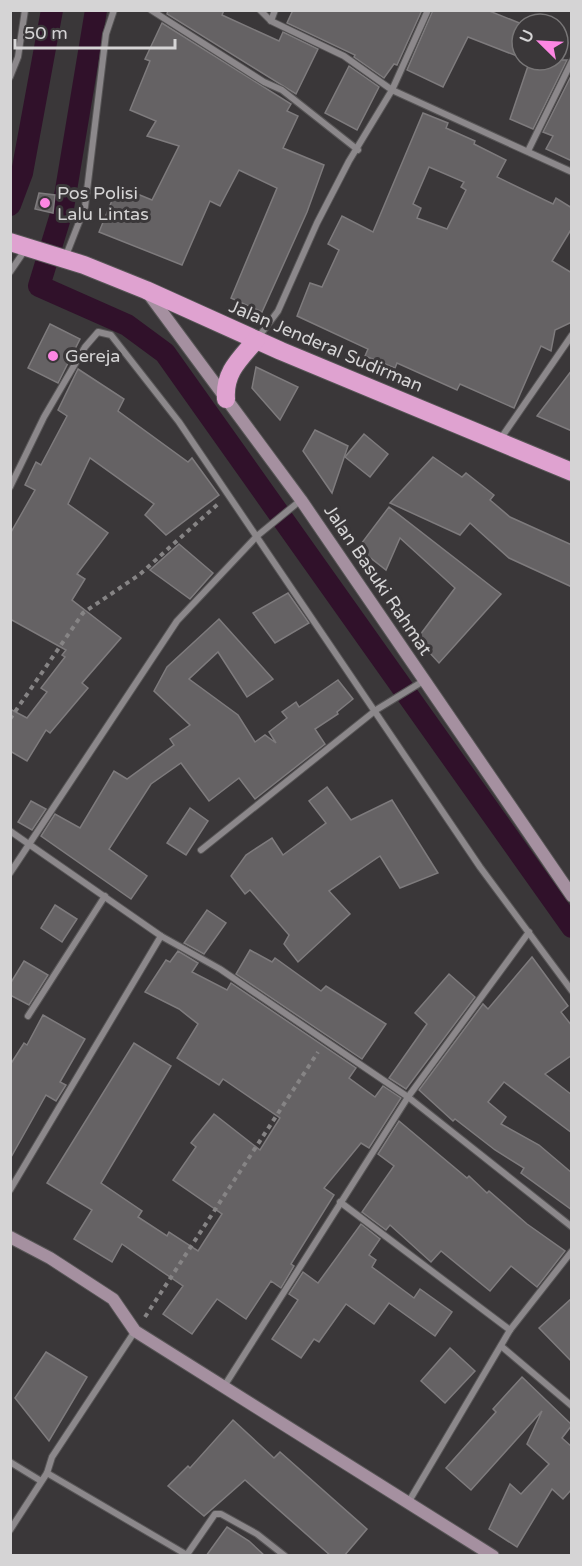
<svg xmlns="http://www.w3.org/2000/svg" width="582" height="1566" viewBox="0 0 582 1566" font-family="'Varela Round',sans-serif">
	<style>
		.lines { fill: none; stroke-linecap: round; stroke-linejoin: round }
		.canal { stroke: #30112a; stroke-width: 22 }
		.building { fill: #656264; stroke: #7e7b7d; stroke-width: 1.5; fill-rule: evenodd }
		.street-casing { stroke: #575556; stroke-width: 8 }
		.secondary-casing { stroke: #575556; stroke-width: 14 }
		.highway-casing { stroke: #575556; stroke-width: 20 }
		.path { stroke: #868485; stroke-width: 4; stroke-dasharray: 4.5 4.5; stroke-linecap: butt }
		.street { stroke: #8c888b; stroke-width: 6 }
		.secondary { stroke: #a590a0; stroke-width: 12 }
		.highway { stroke: #dfa2d0; stroke-width: 18 }
		.poi-dot { fill: #fd86e3; stroke: #3a3739; stroke-width: 2 }
		.labels { text-anchor: middle; stroke-width: 6; stroke-linejoin: round; paint-order: stroke }
		.poi-label { font-size: 18px; fill: #d5d4d5; stroke: #3a3739; text-anchor: start }
		.street-label { font-size: 18px; fill: #d5d4d5; stroke: #3a3739 }
	</style>
	<rect width="100%" height="100%" fill="#3a3739"/>
	<g class="lines">
		<g class="canal">
			<path d="M96,10L63,208L39,286L127,325L165,353L572,927"/>
			<path d="M10,205L22,173L52,10"/>
		</g>
	</g>
	<g class="building">
		<path d="M168,10H224L222,15L279,41L283,32L318,49L296,94L167,14Z"/>
		<path d="M293,10H422L397,65L394,64L384,78L354,57L355,55L287,23Z"/>
		<path d="M433,10H487L522,24V58L468,37L443,87L407,70Z"/>
		<path d="M162,23L291,104L287,111L298,116L283,148L324,165L307,212L262,312L231,298L277,188L239,170L220,206L210,201L182,265L99,232L118,186L152,200L179,146L147,136L156,121L130,110L150,61L145,59Z"/>
		<path d="M530,60H567L533,129L510,119Z"/>
		<path d="M349,66L379,87L357,130L325,113Z"/>
		<path d="M572,74V161L546,149L553,136L543,132Z"/>
		<path d="M423,113L448,123L446,128L475,141L474,144L506,160L497,177L553,204L556,198L572,208V228L552,261L572,273V322L555,330L551,351L541,346L514,408L460,384L457,390L397,363L395,368L365,356L368,349L297,316L310,283L322,287L339,250L328,244L342,216L373,232ZM429,167L464,182L461,187L466,190L447,229L417,218L421,208L413,204Z"/>
		<path d="M39,193L55,195L53,213L35,209Z"/>
		<path d="M50,324L80,339L58,383L28,368Z"/>
		<path d="M256,367L298,387L280,420L252,388Z"/>
		<path d="M78,369L124,399L118,411L188,462L192,458L219,495L166,535L145,515L154,504L90,458L68,504L108,533L77,574L85,579L72,600L121,638L82,683L88,688L50,733L46,730L27,761L10,751V709L27,718L47,692L41,688L65,657L62,655L66,650L10,619V534L35,490L25,485L36,462L41,465L67,416L58,410Z"/>
		<path d="M572,370V431L537,416Z"/>
		<path d="M315,430L348,446L332,493L303,451Z"/>
		<path d="M364,434L388,454L370,477L345,457Z"/>
		<path d="M433,457L462,477L466,473L494,495L490,500L510,517L572,545V587L509,558L470,523L460,535L390,503Z"/>
		<path d="M389,507L501,594L439,663L417,639L455,588L400,538L386,570L358,548Z"/>
		<path d="M179,544L213,573L190,599L150,570Z"/>
		<path d="M288,593L309,623L275,643L253,613Z"/>
		<path d="M219,619L273,679L247,697L218,652L189,679L238,715L255,742L265,735L276,743L269,732L287,718L282,712L296,702L299,707L338,680L353,699L337,712L338,714L315,729L325,744L255,799L239,778L209,801L181,763L151,784L109,849L147,876L131,899L41,836L55,814L80,828L114,771L127,779L174,745L170,739L190,725L154,691L167,667Z"/>
		<path d="M327,787L351,820L392,800L438,873L400,888L380,856L329,891L350,914L298,962L284,944L289,935L250,890L245,894L231,876L246,855L272,838L283,855L326,823L309,801Z"/>
		<path d="M31,801L46,809L32,830L18,822Z"/>
		<path d="M190,808L208,821L186,855L167,843Z"/>
		<path d="M55,905L77,919L62,942L41,928Z"/>
		<path d="M207,910L226,923L204,954L184,943Z"/>
		<path d="M250,950L272,962L275,958L321,991L326,986L386,1024L362,1059L236,974Z"/>
		<path d="M178,951L198,963L192,972L227,990L231,983L356,1068L349,1078L375,1097L383,1086L401,1098L369,1148L361,1143L324,1188L334,1195L291,1264L294,1266L281,1288L271,1281L246,1319L217,1299L192,1334L163,1314L183,1286L122,1244L112,1262L74,1239L92,1210L47,1183L134,1043L171,1066L101,1183L142,1211L138,1217L167,1236L169,1232L198,1251L222,1214L173,1180L196,1147L191,1143L214,1114L260,1150L280,1118L223,1079L219,1085L177,1058L198,1024L179,1009L145,992L166,960L170,962Z"/>
		<path d="M532,957L568,1006L561,1012L572,1026V1055L545,1074L572,1095V1133L504,1082L488,1102L506,1117L501,1124L539,1145L572,1173V1210L521,1173L524,1168L495,1150L455,1119L453,1121L419,1090L483,1004L488,1009Z"/>
		<path d="M24,961L48,975L29,1005L10,995V984Z"/>
		<path d="M449,974L475,997L406,1089L389,1078L427,1024L415,1013Z"/>
		<path d="M43,1015L85,1039L60,1082L66,1085L56,1101L46,1095L10,1159V1065L24,1043L27,1045Z"/>
		<path d="M399,1121L467,1178L469,1176L487,1193L489,1191L527,1224L565,1251L537,1287L511,1266L490,1291L441,1251L431,1262L390,1225L386,1230L362,1212L394,1166L378,1154Z"/>
		<path d="M361,1224L380,1239L369,1255L376,1260L372,1267L414,1298L420,1289L452,1312L435,1336L389,1303L374,1324L346,1304L319,1342L314,1339L301,1358L272,1339L298,1300L289,1294L303,1272L318,1283Z"/>
		<path d="M572,1298V1362L539,1328Z"/>
		<path d="M450,1348L475,1371L445,1403L421,1381Z"/>
		<path d="M46,1352L87,1377L49,1441L15,1398Z"/>
		<path d="M522,1377L572,1425L562,1438L572,1447V1489L563,1499L552,1489L517,1547L489,1529L510,1484L521,1494L549,1464L527,1444L542,1411L471,1490L446,1468L496,1412L493,1409Z"/>
		<path d="M233,1420L274,1458L280,1452L367,1529L344,1556H331L245,1480L204,1516L168,1486L188,1466L190,1468Z"/>
		<path d="M227,1527L249,1541L265,1556H206Z"/>
	</g>
	<g class="lines">
		<defs>
			<g id="street">
				<path d="M151,10L264,82L282,90L358,150"/>
				<path d="M260,10L271,21L344,56L392,90L572,172"/>
				<path d="M271,21L275,10"/>
				<path d="M10,77L18,57L25,10"/>
				<path d="M528,151L572,61"/>
				<path d="M65,258L85,207L106,34L114,10"/>
				<path d="M10,272L25,250"/>
				<path d="M257,339L278,311L317,223L349,161L392,90L428,10"/>
				<path d="M499,441L572,335"/>
				<path d="M10,487L44,417L85,347L98,332L111,335L179,422L480,867L572,991"/>
				<path d="M10,831L161,936L220,969L408,1097L572,1227"/>
				<path d="M201,850L376,710L425,680"/>
				<path d="M10,873L177,621L257,536L301,500"/>
				<path d="M28,1016L105,896"/>
				<path d="M10,1190L161,936"/>
				<path d="M340,1202L510,1330"/>
				<path d="M501,1346L572,1406"/>
				<path d="M223,1388L408,1097L529,932"/>
				<path d="M10,1462L41,1481"/>
				<path d="M47,1473L187,1555"/>
				<path d="M408,1503L510,1330L572,1251"/>
				<path d="M10,1530L47,1473L52,1457L135,1331"/>
				<path d="M186,1556L215,1514H221L257,1534L285,1556"/>
			</g>
			<g id="secondary">
				<path d="M148,293L301,500L572,896"/>
				<path d="M10,1237L50,1258L113,1299L135,1331L493,1556"/>
			</g>
			<g id="highway">
				<path d="M10,242L84,265L146,290L281,351L572,472"/>
				<path d="M226,399C224,372 240,359 256,340"/>
			</g>
		</defs>
		<use href="#street" class="street-casing"/>
		<use href="#secondary" class="secondary-casing"/>
		<use href="#highway" class="highway-casing"/>
		<g class="path">
			<path d="M10,719L83,613L139,575L218,504"/>
			<path d="M145,1317L318,1052"/>
		</g>
		<use href="#street" class="street"/>
		<use href="#secondary" class="secondary"/>
		<use href="#highway" class="highway"/>
	</g>
	<g class="poi-dot">
		<circle cx="45" cy="203" r="6"/>
		<circle cx="53" cy="356" r="6"/>
	</g>
	<g class="labels">
		<g class="poi-label">
			<text x="57" y="199">Pos Polisi<tspan x="57" dy="21">Lalu Lintas</tspan></text>
			<text x="65" y="362">Gereja</text>
		</g>
		<g class="street-label">
			<text transform="translate(326 346) rotate(23)" y="6">Jalan Jenderal Sudirman</text>
			<text transform="translate(378 580) rotate(56)" y="6">Jalan Basuki Rahmat</text>
		</g>
	</g>
	<rect width="582" height="1566" fill="none" stroke="#d5d4d5" stroke-width="24"/>
	<g transform="translate(540 42) rotate(294)"><circle r="28" fill="#3a3739" stroke="#787677" stroke-width="1.5"/>
	<path d="M0-4.5L10 22L0 15L-10 22Z" fill="#fd86e3"/>
	<text y="-9" font-size="16" font-weight="bold" text-anchor="middle" fill="#d5d4d5">U</text>
	</g>
	<path d="M15 39v9h160v-9" fill="none" stroke="#d5d4d5" stroke-width="3"/>
	<text x="24" y="39" font-size="18" fill="#d5d4d5" stroke="#3a3739" stroke-width="4.5" paint-order="stroke">50 m</text>
</svg>
